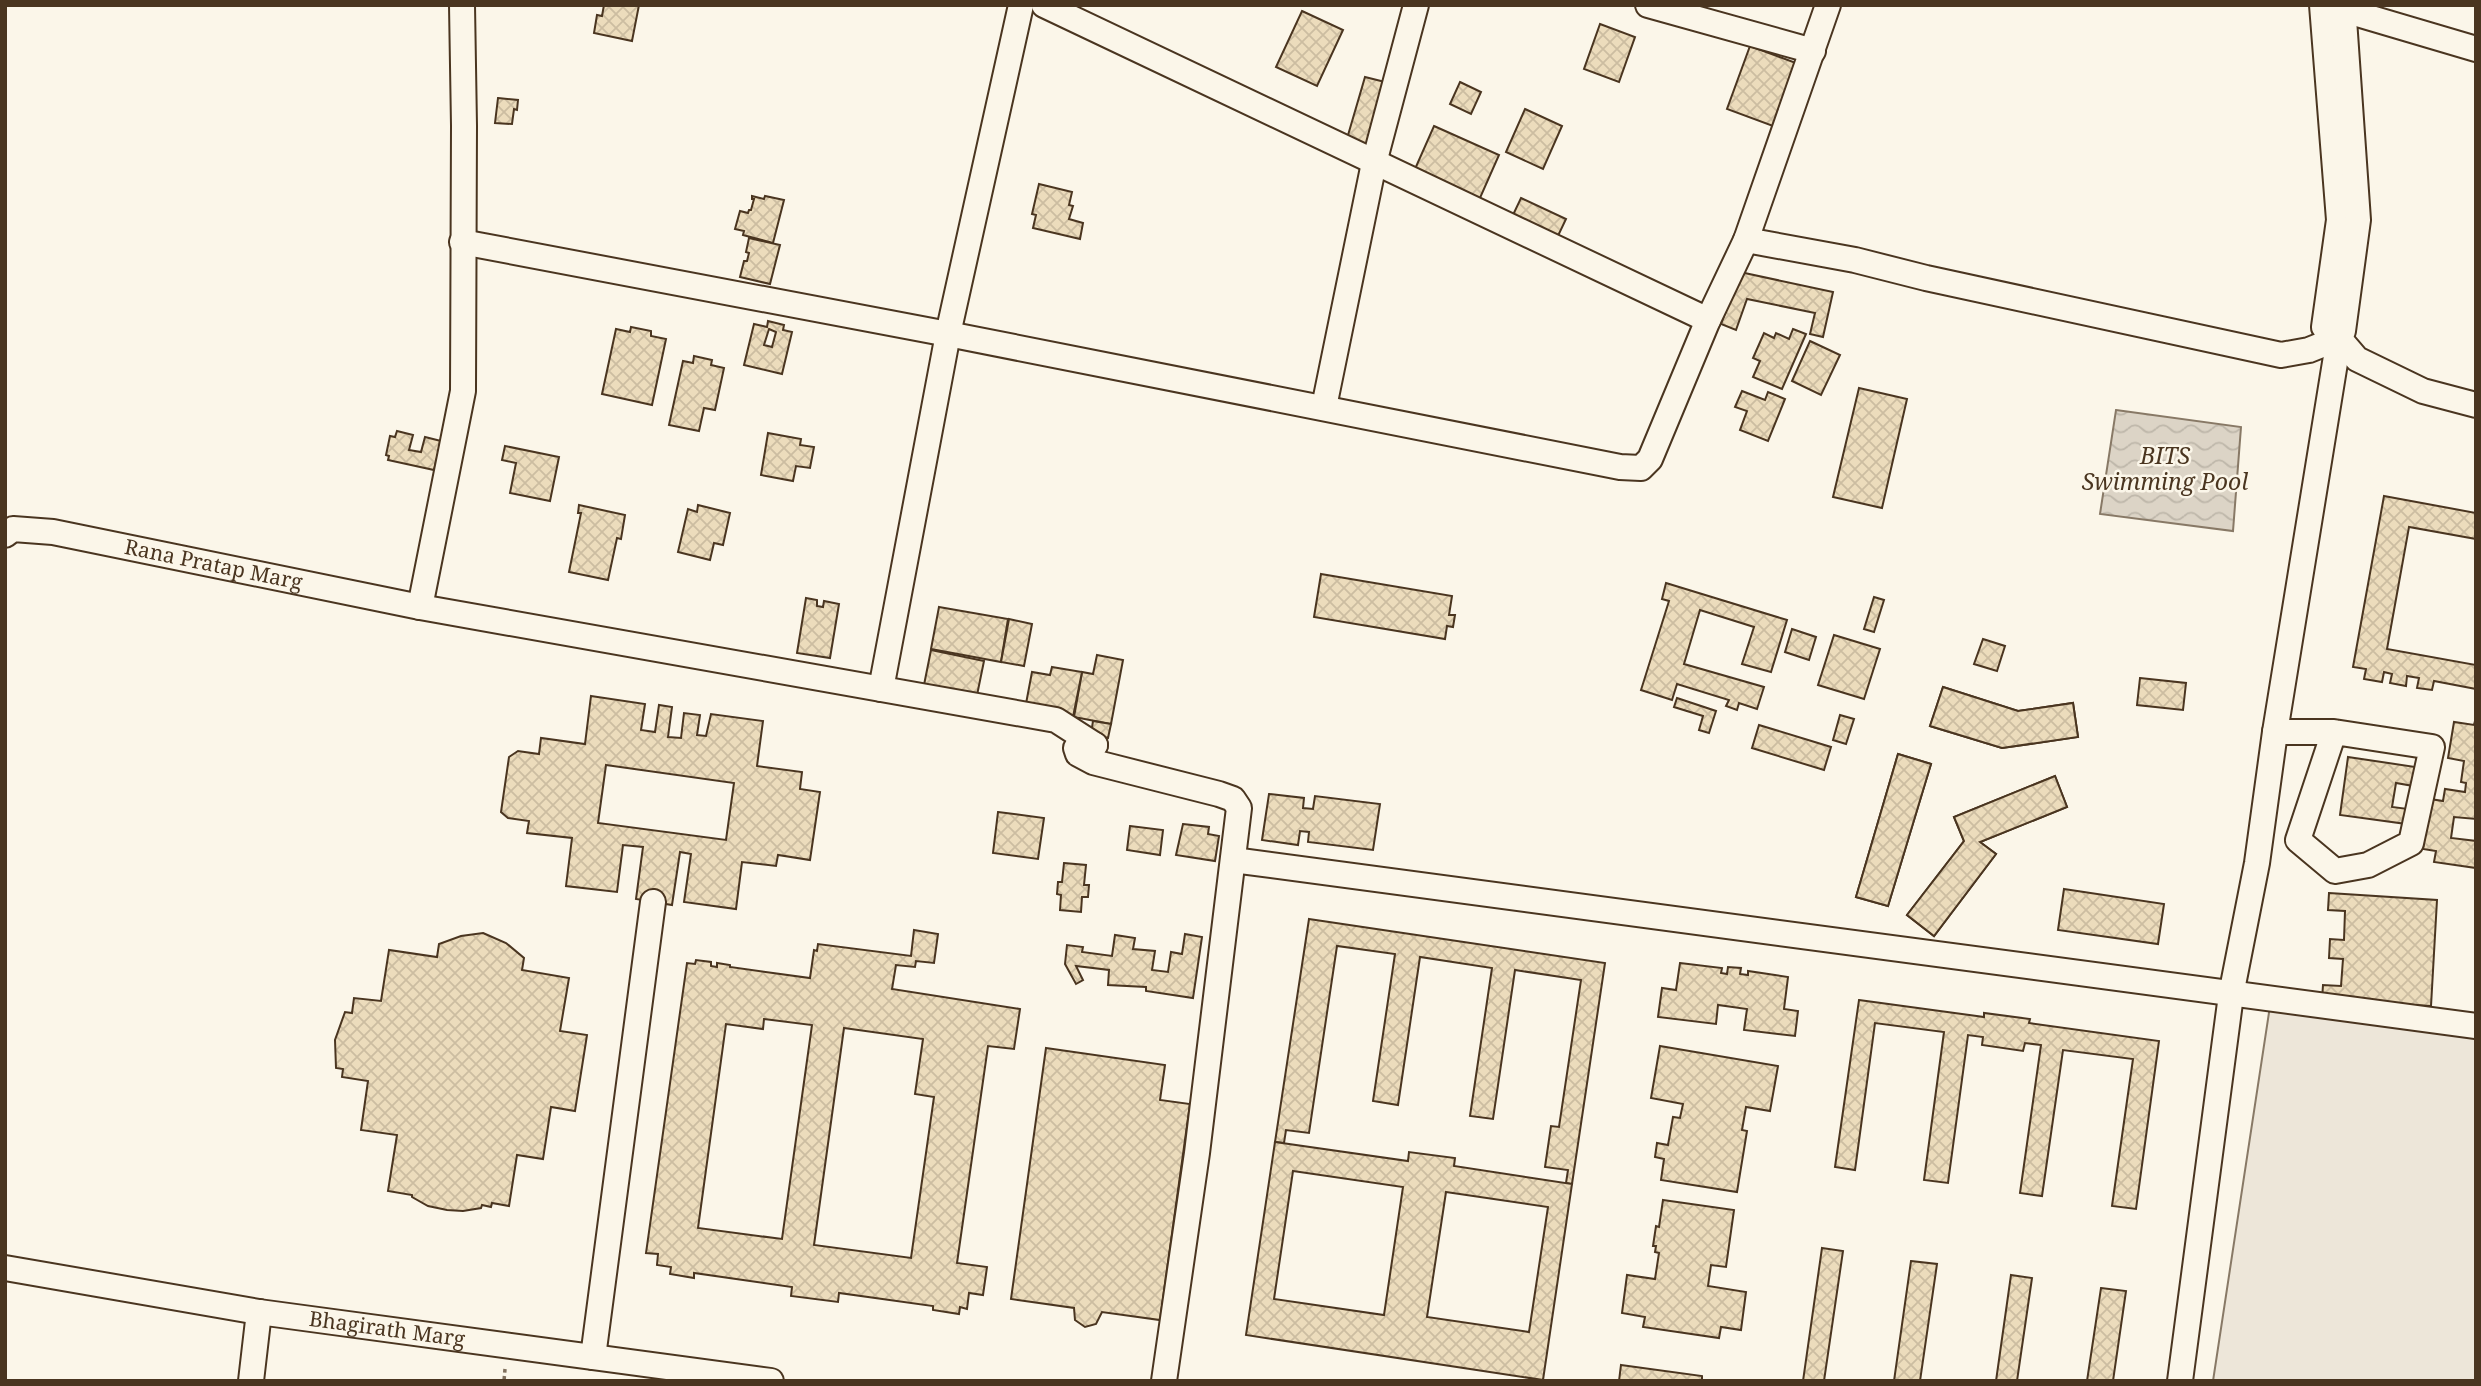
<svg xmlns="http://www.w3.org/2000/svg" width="2481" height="1386" viewBox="0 0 2481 1386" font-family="'Noto Serif',serif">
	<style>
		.pitch { fill: #ede6d9; stroke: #887966; stroke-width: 2 }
		.water { fill: url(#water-waves); stroke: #887966; stroke-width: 2 }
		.building { fill: url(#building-cross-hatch); stroke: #4a3520; stroke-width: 2; fill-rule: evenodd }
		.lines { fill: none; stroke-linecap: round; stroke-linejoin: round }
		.minor-casing { stroke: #4a3520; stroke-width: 28 }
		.path { stroke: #7f6f5c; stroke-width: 3.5; stroke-dasharray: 5 3.5; stroke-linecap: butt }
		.minor { stroke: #fbf6e9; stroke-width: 24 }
		.labels { text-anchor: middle; stroke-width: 5; stroke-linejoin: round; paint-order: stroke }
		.street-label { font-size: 21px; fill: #4a3520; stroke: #fbf6e9 }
		.water-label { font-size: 23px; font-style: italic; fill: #4a3520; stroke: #fbf6e9 }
	</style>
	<defs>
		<pattern id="water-waves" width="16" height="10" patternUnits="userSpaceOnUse" patternTransform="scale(1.75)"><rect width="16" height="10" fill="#dcd4c6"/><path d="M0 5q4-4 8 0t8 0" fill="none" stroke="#beb7aa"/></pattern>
		<pattern id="building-cross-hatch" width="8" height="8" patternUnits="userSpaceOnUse" patternTransform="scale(1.75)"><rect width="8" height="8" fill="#ecdcbc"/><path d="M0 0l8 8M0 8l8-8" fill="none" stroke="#ccbda1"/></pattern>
	</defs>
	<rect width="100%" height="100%" fill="#fbf6e9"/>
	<path class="pitch" d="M2270,1006L2476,1035V1381H2213Z"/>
	<path class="water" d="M2116,410L2241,427L2233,531L2100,514Z"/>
	<g class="building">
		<path d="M604,5H639L632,41L594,33L597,15L602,16Z"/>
		<path d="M1302,11L1343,30L1317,86L1276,67Z"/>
		<path d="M1600,24L1635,37L1619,82L1584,69Z"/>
		<path d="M1750,46L1796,63L1773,126L1727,109Z"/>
		<path d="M1365,77L1385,82L1367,148L1346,142Z"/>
		<path d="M1460,82L1481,92L1471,114L1450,104Z"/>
		<path d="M498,98L518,100L517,110L514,109L512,124L495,123Z"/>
		<path d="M1525,109L1562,126L1543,169L1506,152Z"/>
		<path d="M1434,126L1499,155L1476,207L1411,178Z"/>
		<path d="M1039,184L1072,192L1069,205L1073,206L1069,219L1083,223L1080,239L1033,228L1036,215L1032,214Z"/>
		<path d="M752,196L764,199L765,196L784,200L773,243L743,235L744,231L735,229L740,211L748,213L749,210H751L754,199H752Z"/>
		<path d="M1521,198L1566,219L1557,238L1512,217Z"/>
		<path d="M749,238L780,245L770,284L740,277L744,261H747L749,253L746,252Z"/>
		<path d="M1740,272L1833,292L1823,337L1810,334L1815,313L1747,299L1736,330L1721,324Z"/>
		<path d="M768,321L784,325L783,330L792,332L782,374L744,365L754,324L767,327ZM769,329L776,332L772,347L764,345Z"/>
		<path d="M631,327L651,331V336L666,339L652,405L602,394L616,329L630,332Z"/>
		<path d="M1793,329L1806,334L1782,389L1753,377L1760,361L1753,358L1764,333L1774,338L1776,333L1789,339Z"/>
		<path d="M1810,341L1840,355L1821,395L1792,381Z"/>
		<path d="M694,356L712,360L711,365L724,368L715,410L704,408L699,431L669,425L683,361L693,363Z"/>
		<path d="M1859,388L1907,399L1882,508L1833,497Z"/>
		<path d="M1742,391L1765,400L1768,392L1785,399L1768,441L1740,430L1747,411L1735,407Z"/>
		<path d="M397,431L413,435L409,450L421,452L425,437L441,441L434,470L388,460L389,456L386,455L390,436L395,437Z"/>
		<path d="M768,433L801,439L800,445L814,447L810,468L796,466L793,481L761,475Z"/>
		<path d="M505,446L559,457L550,501L510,493L516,463L502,460Z"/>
		<path d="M2384,496L2476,513V539L2409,527L2387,649L2476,665V689L2434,681L2432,690L2417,688L2419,678L2407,676L2406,686L2390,683L2392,674L2384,672L2382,682L2364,679L2366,669L2353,667Z"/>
		<path d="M579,505L625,515L621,539L617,538L608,580L569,572L581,513H578Z"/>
		<path d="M698,505L730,513L723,545L714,543L710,560L678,552L688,509L697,512Z"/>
		<path d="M1321,574L1452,596L1449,615H1455L1453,627L1447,626L1445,639L1314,617Z"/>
		<path d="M1666,583L1787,620L1771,672L1742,664L1754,627L1700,610L1684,664L1764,687L1757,709L1739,703L1737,710L1726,706L1729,700L1677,684L1672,700L1641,690L1669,601L1662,599Z"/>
		<path d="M1874,597L1884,600L1874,632L1864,629Z"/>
		<path d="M806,598L817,600V606L823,607L824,601L839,604L830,658L797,653Z"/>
		<path d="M939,607L1008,619L1001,662L931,649Z"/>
		<path d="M1009,619L1032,624L1024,666L1001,662Z"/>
		<path d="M1792,629L1816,637L1809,660L1785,652Z"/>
		<path d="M1834,635L1880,649L1864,699L1818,685Z"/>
		<path d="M1983,639L2005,646L1997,671L1974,664Z"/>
		<path d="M931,650L984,661L976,700L923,690Z"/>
		<path d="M1097,655L1123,660L1111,724L1074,717L1082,672L1093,674Z"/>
		<path d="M1052,667L1082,672L1073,717L1025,709L1032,672L1050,675Z"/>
		<path d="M2140,678L2186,683L2183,710L2137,705Z"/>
		<path d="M1943,687L2018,711L2073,703L2078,737L2002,748L1930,726Z"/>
		<path d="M1943,687L2018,711L2073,703L2078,737L2002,748L1930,726Z"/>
		<path d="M591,696L645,704L641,730L655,732L659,705L672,707L668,737L681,738L684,713L700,715L697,735L706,736L711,714L763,721L757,766L802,772L800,789L820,792L810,860L778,855L776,866L742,862L736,909L684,902L691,854L680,852L672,905L636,899L643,847L623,845L617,892L566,886L572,838L527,833L529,821L508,818L501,812L509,757L518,751L539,754L541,738L585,744ZM606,765L734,783L726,840L598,823Z"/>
		<path d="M1677,698L1716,711L1709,733L1699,730L1703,716L1674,707Z"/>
		<path d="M1840,715L1854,719L1846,744L1833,740Z"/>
		<path d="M2476,717V819L2454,817L2451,838L2476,841V868L2434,862L2436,851L2423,849L2430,799L2443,801L2445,789L2465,792L2466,783L2461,782L2464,761L2448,758L2454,722L2474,725Z"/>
		<path d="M1093,721L1111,724L1108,738L1091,734Z"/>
		<path d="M1759,725L1831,747L1824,770L1752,748Z"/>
		<path d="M1898,754L1931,764L1888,906L1856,897Z"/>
		<path d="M1898,754L1931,764L1888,906L1856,897Z"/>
		<path d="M2348,757L2422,768L2419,787L2396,783L2392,807L2416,810L2414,825L2340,815Z"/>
		<path d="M2055,776L2067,807L1980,842L1996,854L1934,936L1907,915L1964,841L1954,817Z"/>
		<path d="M2055,776L2067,807L1980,842L1996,854L1934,936L1907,915L1964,841L1954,817Z"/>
		<path d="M1269,794L1304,798L1303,808L1313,809L1315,796L1380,804L1373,850L1308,842L1309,832L1300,831L1298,845L1262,840Z"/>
		<path d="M998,812L1044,818L1038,859L993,853Z"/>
		<path d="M1183,824L1209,827L1208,834L1219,836L1215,861L1176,855Z"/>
		<path d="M1130,826L1163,830L1160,855L1127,850Z"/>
		<path d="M1064,863L1086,865L1084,885H1089L1088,897H1082L1081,912L1060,910L1061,895L1057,894L1058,882H1062Z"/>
		<path d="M2064,889L2164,904L2158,944L2058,930Z"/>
		<path d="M2329,893L2437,900L2431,1006L2322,1000L2323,985L2341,986L2343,959L2329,958L2330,939L2344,940L2345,911L2328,910Z"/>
		<path d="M1309,919L1605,963L1572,1184L1566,1183L1568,1170L1545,1167L1551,1126L1559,1127L1581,980L1515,970L1493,1119L1470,1116L1492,968L1420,957L1398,1105L1373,1101L1395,954L1337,946L1309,1133L1286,1130L1284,1143L1275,1142Z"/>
		<path d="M914,930L938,934L934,963L916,961L915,967L896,965L892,989L1020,1009L1014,1049L988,1046L957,1263L987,1267L983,1295L969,1293L967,1309L960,1307L959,1314L933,1310V1306L839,1293L838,1302L791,1296L792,1287L694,1273V1278L670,1274L671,1267L657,1265L658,1254L646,1253L687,963L695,964L696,960L711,962V966L717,967V963L730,965V967L810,978L814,950L817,951L818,944L911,956ZM764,1019L812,1025L782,1239L698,1228L726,1024L763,1029ZM844,1028L923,1039L915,1094L934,1097L911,1258L814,1245Z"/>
		<path d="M483,933L506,943L524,958L522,970L569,978L560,1031L587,1035L575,1111L551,1107L543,1159L517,1155L509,1206L492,1203L491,1207L482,1205L481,1208L463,1211L447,1210L428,1206L412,1197V1195L388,1191L397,1135L361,1130L368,1081L342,1077L343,1069L336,1068L335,1040L345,1012L352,1013L354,998L381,1001L389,950L437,957L439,944L461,936Z"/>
		<path d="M1185,934L1202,937L1193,998L1146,991V987L1108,985L1109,970L1076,966L1083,980L1076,984L1065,964L1067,945L1083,947L1082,952L1112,956L1115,935L1135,938L1133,949L1155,951L1152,970L1168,972L1171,952L1182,954Z"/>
		<path d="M1680,963L1722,968L1721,973L1727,974L1728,967L1741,968L1740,974L1748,975V971L1788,977L1784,1009L1798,1011L1795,1036L1744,1030L1747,1009L1718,1005L1716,1024L1658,1017L1662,988L1676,990Z"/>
		<path d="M1859,1000L1984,1017V1013L2030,1019L2029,1023L2159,1041L2136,1209L2112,1206L2133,1059L2063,1050L2042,1196L2020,1193L2041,1045L2025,1043L2023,1051L1982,1045L1983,1037L1968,1035L1948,1183L1924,1180L1944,1032L1875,1023L1855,1170L1835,1167Z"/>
		<path d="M1660,1046L1778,1066L1770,1111L1746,1107L1742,1130L1747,1131L1737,1192L1661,1180L1664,1159L1655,1157L1657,1143L1668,1145L1673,1117L1680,1118L1683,1104L1651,1098Z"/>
		<path d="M1046,1048L1165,1065L1160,1100L1190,1104L1160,1320L1102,1312L1096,1324L1085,1327L1075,1320L1074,1308L1011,1299Z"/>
		<path d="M1275,1142L1408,1161L1409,1152L1455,1158L1454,1166L1572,1184L1543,1380L1246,1335ZM1293,1171L1403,1187L1384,1315L1274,1299ZM1446,1192L1548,1207L1529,1332L1427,1317Z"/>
		<path d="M1663,1200L1734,1210L1726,1267L1711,1265L1708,1286L1746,1292L1741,1330L1721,1327L1719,1338L1643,1327L1645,1317L1622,1313L1627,1275L1655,1279L1659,1253L1655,1252L1656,1246H1653L1656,1226L1659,1227Z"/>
		<path d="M1822,1248L1843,1251L1824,1381H1803Z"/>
		<path d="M1911,1261L1937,1264L1920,1381H1894Z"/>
		<path d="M2011,1275L2032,1278L2017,1381H1996Z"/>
		<path d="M2101,1288L2126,1291L2113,1381H2087Z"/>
		<path d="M1621,1365L1702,1376V1381H1619Z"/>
	</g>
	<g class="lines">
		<defs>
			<g id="minor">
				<path d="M1044,5L1708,320"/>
				<path d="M1648,5L1813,51"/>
				<path d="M2322,5L2339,220L2324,327L2339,338L2357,359L2423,391L2476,405"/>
				<path d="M2344,10L2476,49"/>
				<path d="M1746,240L1855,260L1926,278L2281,355L2309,350L2339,338"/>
				<path d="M462,242L948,334L1620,467L1641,468L1650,459L1708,320L1746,240L1828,5"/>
				<path d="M1324,407L1374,163L1416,5"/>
				<path id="s1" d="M5,535L13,529L53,532L420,607L1056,720L1095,745"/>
				<path d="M420,607L463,391L464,126L462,5"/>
				<path d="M881,689L948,334L1021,5"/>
				<path d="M2275,732H2334L2432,747L2411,843L2368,865L2335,871L2298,840L2334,732"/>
				<path d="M1095,745L1076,748L1078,754L1093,762L1219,794L1233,799L1239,808L1197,1153L1164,1381"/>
				<path d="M1233,860L2476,1026"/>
				<path id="s2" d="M5,1268L259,1312L771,1381"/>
				<path d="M593,1357L653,902"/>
				<path d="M251,1381L259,1312"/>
				<path d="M2180,1381L2231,995L2257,863L2275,732L2339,338L2343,331L2358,220L2343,5"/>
			</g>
		</defs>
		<use href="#minor" class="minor-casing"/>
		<path class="path" d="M504,1381L505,1369"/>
		<use href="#minor" class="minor"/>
	</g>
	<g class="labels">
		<g class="street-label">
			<text dy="7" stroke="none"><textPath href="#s1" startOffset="214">Rana Pratap Marg</textPath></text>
			<text dy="7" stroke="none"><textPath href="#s2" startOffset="387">Bhagirath Marg</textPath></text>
		</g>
		<g class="water-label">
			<text x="2165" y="464">BITS<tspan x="2165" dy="26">Swimming Pool</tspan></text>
		</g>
	</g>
	<rect width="2481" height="1386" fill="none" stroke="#4a3520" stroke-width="14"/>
</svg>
